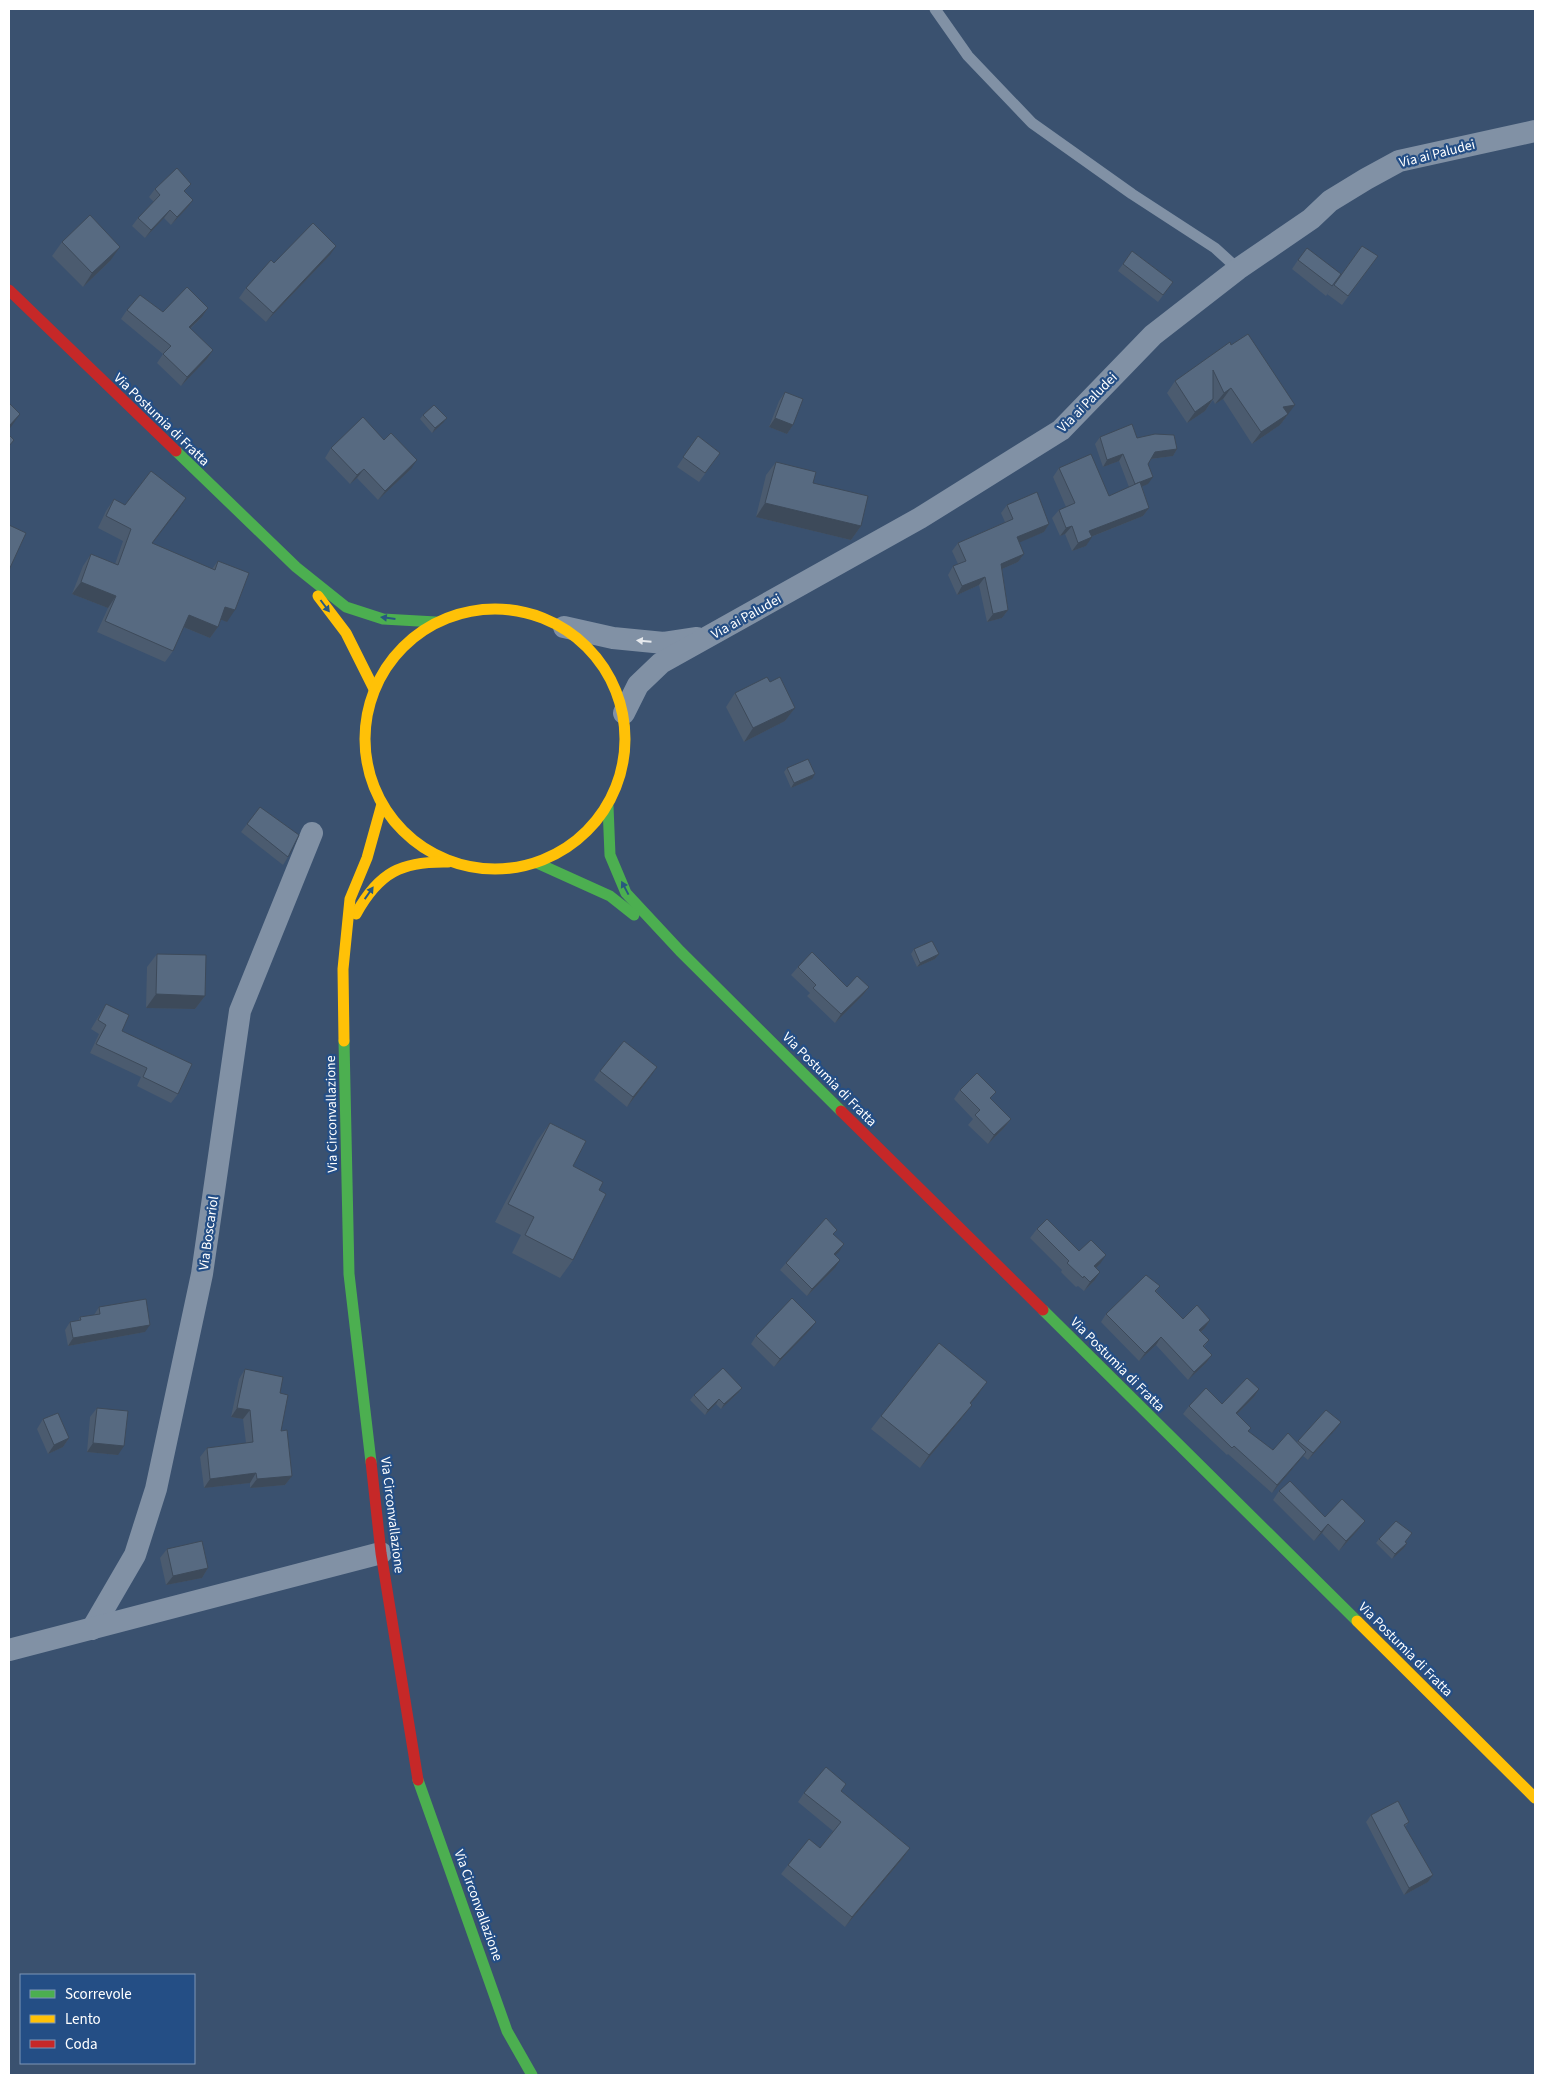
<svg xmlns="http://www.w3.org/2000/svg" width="1544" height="2084" viewBox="0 0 1544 2084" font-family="'Source Sans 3',sans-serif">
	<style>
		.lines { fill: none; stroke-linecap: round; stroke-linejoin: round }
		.lane { stroke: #8191a5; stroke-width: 11 }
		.street { stroke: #8191a5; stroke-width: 22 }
		.fast { stroke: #4caf50; stroke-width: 11 }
		.slow { stroke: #ffc107; stroke-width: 11 }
		.jam { stroke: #c62828; stroke-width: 11 }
		.wall { fill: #4b5b6f }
		.shaded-wall { fill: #3d4a5a }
		.building { fill: #576a81; stroke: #3d4a5a }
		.oneway { fill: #285880 }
		.oneway2 { fill: #e6e9ed }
		.labels { text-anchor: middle; stroke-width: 4.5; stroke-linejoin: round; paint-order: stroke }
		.street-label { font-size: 14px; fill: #fff; stroke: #244e85 }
	</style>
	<rect width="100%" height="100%" fill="#3a516f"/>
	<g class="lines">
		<path class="lane" d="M935,9L968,56L1032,123L1132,194L1215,248L1238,269"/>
		<g class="street">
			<path d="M564,627L613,638L664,643L697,638"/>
			<path d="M624,713L638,685L661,663L920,518L1061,430L1153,335L1238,269L1311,219L1330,201L1366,179L1399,161L1535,131"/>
			<path d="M92,1629L135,1555L156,1489L202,1274L240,1011L312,833"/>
			<path d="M9,1650L381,1553"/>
		</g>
		<g class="fast">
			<path d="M176,451L296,567L346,607L383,619L436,622"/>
			<path d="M608,806L610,855L626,893L680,951L841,1111"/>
			<path d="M537,863L610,896L634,915"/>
			<path d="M344,1041L349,1274L371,1462"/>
			<path d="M1043,1310L1357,1621"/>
			<path d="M418,1780L507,2031L532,2075"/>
		</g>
		<g class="slow">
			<path d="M318,596L346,633L374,689"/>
			<circle cx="495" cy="739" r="130"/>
			<path d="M356,914C379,872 402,861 448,862"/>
			<path d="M344,1041L343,969L350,899L367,858L382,804"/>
			<path d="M1357,1621L1535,1798"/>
		</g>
		<g class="jam">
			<path d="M9,290L176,451"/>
			<path d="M841,1111L1043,1310"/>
			<path d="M371,1462L381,1553L418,1780"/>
		</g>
	</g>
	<g class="wall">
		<path d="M155,189L185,193L193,200L187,208L171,225L164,218L145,238L132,226L138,218L154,202L149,197Z"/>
		<path d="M62,242L110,261L83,287L52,256Z"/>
		<path d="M1362,246L1378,256L1342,305L1327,294Z"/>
		<path d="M1132,251L1173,282L1158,302L1118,271Z"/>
		<path d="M330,255L266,322L239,298L246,288L274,263Z"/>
		<path d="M1298,260L1341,274L1326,296L1292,269Z"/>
		<path d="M208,308L202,317L190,329L213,350L207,359L181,386L157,363L163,354L121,319L127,310L163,312Z"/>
		<path d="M1231,345L1287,417H1286L1280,425L1252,444L1223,399L1215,404L1213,400L1205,411L1187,423L1167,393L1175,381Z"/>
		<path d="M785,392L793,425L787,434L769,427L779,401Z"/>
		<path d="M423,415L443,423L432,433L420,419Z"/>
		<path d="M698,436L720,453L699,482L677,467Z"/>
		<path d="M1100,437L1137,438L1177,449L1173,456L1151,459L1148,464V484L1142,486L1149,508L1143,516L1091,537L1086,546L1072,551L1065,534L1060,536L1052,518L1059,510L1066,507L1053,477L1059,468L1109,496L1129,487L1119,461L1103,467L1095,444Z"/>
		<path d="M331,448L411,469L378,500L357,478L350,484L325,458Z"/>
		<path d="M776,462L813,483L861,526L851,540L756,517L766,475Z"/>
		<path d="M186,498L152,543L212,569L218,561L227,622L221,619L218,627L210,638L183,627L173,651L165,662L97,632L108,608L72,594L83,566L91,554L115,564L123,541L98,528L106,511L114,499L125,505Z"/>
		<path d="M1007,505L1049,524L1044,532L1019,542L1024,554L1018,562L1002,569L1008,610L1002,618L987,622L979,585L957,595L948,575L953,566L958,564L952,551L958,543L1005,522L1001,513Z"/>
		<path d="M770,682L795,708L785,721L744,742L726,707L735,693Z"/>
		<path d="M787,768L812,779L791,788L784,772Z"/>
		<path d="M247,824L288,857L283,865L241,832Z"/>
		<path d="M914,949L939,954L935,959L917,967L911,954Z"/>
		<path d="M157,954L205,996L195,1009L146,1008L147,967Z"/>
		<path d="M798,967L847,987H869L863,995L835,1023L807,996L810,993L791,975Z"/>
		<path d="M106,1004L122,1031L178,1094L171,1103L137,1086L141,1077L90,1053L99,1034L91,1029Z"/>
		<path d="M600,1071L651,1076L627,1107L594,1080Z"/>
		<path d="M960,1090L991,1099L1011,1119L1004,1128L988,1144L968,1125L973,1119L954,1099Z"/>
		<path d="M550,1123L573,1166L599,1190L573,1260L560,1278L512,1253L521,1235L495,1222L537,1141Z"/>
		<path d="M1037,1229L1079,1251L1100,1264L1096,1268L1094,1281L1084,1291L1078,1286L1076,1287L1061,1272L1062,1270L1030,1238Z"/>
		<path d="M834,1235L844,1244L835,1255V1268L807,1296L780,1270L786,1263Z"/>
		<path d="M1160,1286L1156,1291L1183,1319L1210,1320L1205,1328L1201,1332L1209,1340L1204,1347L1212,1355L1206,1363L1188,1380L1156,1345L1139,1361L1101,1322L1106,1314Z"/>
		<path d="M99,1307L145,1332L68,1346L65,1330L70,1322L78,1321L80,1317L94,1315Z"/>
		<path d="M810,1330L774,1367L751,1344L756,1336Z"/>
		<path d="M245,1369L280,1393L281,1431L292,1476L285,1485L250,1488V1483L204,1488L200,1457L207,1448L246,1443L243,1419L231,1417L239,1379Z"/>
		<path d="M987,1382L971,1403L972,1405L962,1418L920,1468L871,1429L881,1416Z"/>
		<path d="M1259,1389L1254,1397L1237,1414L1251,1428L1248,1432L1273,1450L1297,1442L1298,1441L1336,1429L1308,1460L1303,1456L1272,1493L1228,1454L1227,1455L1183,1414L1189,1406L1222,1404Z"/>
		<path d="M738,1393L721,1409L716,1404L705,1415L690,1400L694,1395Z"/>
		<path d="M97,1408L118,1455L87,1452L90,1417Z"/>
		<path d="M43,1419L69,1438L63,1447L48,1454L37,1429Z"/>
		<path d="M1279,1491L1325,1517L1365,1521L1358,1530L1339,1551L1322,1533L1314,1541L1273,1500Z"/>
		<path d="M1379,1539L1406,1542L1407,1543L1404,1548L1392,1559L1376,1543Z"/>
		<path d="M167,1549L208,1568L202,1578L166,1585L160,1558Z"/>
		<path d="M846,1784L841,1791L910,1848L903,1858L845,1927L781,1874L788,1865L820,1848L833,1831L798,1802L804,1793Z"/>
		<path d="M1371,1815L1409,1822L1405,1827L1433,1875L1428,1882L1404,1895L1366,1822Z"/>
	</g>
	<g class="shaded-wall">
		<path d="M193,200L187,208L171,225L177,217Z"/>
		<path d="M170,210L164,218L145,238L151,230Z"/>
		<path d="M336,246L330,255L266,322L273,313Z"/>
		<path d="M120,247L110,261L83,287L92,273Z"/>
		<path d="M208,308L202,317L182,336L189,327Z"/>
		<path d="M213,350L207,359L181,386L187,377Z"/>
		<path d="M1231,388L1223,399L1215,404L1224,393Z"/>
		<path d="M1213,399L1205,411L1187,423L1195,412Z"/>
		<path d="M1295,405L1280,425L1252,444L1261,432L1283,407Z"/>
		<path d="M20,414L11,427L9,429V426Z"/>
		<path d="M447,418L443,423L432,433L435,428Z"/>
		<path d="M775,418L793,425L787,434L769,427Z"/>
		<path d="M1177,449L1173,456L1150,459L1155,452Z"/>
		<path d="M1123,454L1119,461L1103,467L1107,460Z"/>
		<path d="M417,460L411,469L378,500L385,491Z"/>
		<path d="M364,469L357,478L350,484L357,475Z"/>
		<path d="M1153,477L1148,484L1131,491L1135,484Z"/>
		<path d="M186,498L178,510L144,554L152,543Z"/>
		<path d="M765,503L861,526L851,540L756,517Z"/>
		<path d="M1149,508L1143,516L1083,540L1089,531Z"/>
		<path d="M1049,524L1044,532L1011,546L1017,537Z"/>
		<path d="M1072,526L1065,534L1060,536L1066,528Z"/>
		<path d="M1092,537L1086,546L1072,551L1078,543Z"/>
		<path d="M1024,554L1018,562L995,572L1001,564Z"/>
		<path d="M985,577L979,585L957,595L962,586Z"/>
		<path d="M81,582L116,596L108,608L72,594Z"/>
		<path d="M225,607L235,610L227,622L217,618Z"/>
		<path d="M1008,610L1002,618L987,622L993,614Z"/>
		<path d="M189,615L218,627L210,638L181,626Z"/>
		<path d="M795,708L785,721L744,742L753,728Z"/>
		<path d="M815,774L812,779L791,788L794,783Z"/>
		<path d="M939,954L935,959L917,967L920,963Z"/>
		<path d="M869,987L863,995L835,1023L841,1014Z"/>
		<path d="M156,994L205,996L195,1009L146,1008Z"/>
		<path d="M657,1067L651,1076L627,1107L633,1097Z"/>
		<path d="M1011,1119L1004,1128L988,1144L994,1135Z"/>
		<path d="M844,1244L839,1252L829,1261L834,1254Z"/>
		<path d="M1106,1255L1100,1264L1088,1276L1094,1266Z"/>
		<path d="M840,1260L835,1268L807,1296L812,1289Z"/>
		<path d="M1100,1272L1094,1281L1084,1291L1090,1282Z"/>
		<path d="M1210,1320L1205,1328L1194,1338L1199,1330Z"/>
		<path d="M816,1322L810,1330L774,1367L780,1359Z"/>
		<path d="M150,1325L145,1332L68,1346L73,1338Z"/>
		<path d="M1161,1337L1156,1345L1139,1361L1145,1353Z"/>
		<path d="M1212,1355L1206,1363L1188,1380L1194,1372Z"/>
		<path d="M987,1382L977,1396L960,1416L970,1403Z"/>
		<path d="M742,1388L738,1393L721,1409L724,1404Z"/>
		<path d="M1259,1389L1254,1397L1231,1420L1236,1413Z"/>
		<path d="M719,1399L716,1404L705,1415L708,1410Z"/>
		<path d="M972,1405L962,1418L920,1468L929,1455Z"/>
		<path d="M237,1408L250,1410L243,1419L231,1417Z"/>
		<path d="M1341,1422L1336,1429L1308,1460L1313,1453Z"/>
		<path d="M69,1438L63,1447L48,1454L54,1445Z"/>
		<path d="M93,1443L124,1446L118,1455L87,1452Z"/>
		<path d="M1306,1452L1300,1460L1272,1493L1277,1485Z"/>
		<path d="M256,1473L250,1483L204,1488L210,1479Z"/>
		<path d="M292,1476L285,1485L250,1488L257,1479Z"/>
		<path d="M1365,1521L1358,1530L1339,1551L1346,1541Z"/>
		<path d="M1328,1524L1322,1533L1314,1541L1321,1532Z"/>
		<path d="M1407,1543L1404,1548L1392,1559L1395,1554Z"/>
		<path d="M208,1568L202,1578L166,1585L173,1576Z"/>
		<path d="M910,1848L903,1858L845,1927L852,1917Z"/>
		<path d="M1433,1875L1428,1882L1404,1895L1409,1888Z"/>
	</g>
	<g class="building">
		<path d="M177,168L191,184L184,191L193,200L177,217L170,210L151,230L138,218L160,195L155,189Z"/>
		<path d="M90,215L120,247L92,273L62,242Z"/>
		<path d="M313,223L336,246L273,313L246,288L271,260L274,263Z"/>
		<path d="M1362,246L1378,256L1348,296L1334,285Z"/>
		<path d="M1307,248L1341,274L1332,286L1298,260Z"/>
		<path d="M1132,251L1173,282L1163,295L1123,264Z"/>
		<path d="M187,287L208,308L189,327L213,350L187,377L163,354L171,346L127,310L140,295L163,312Z"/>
		<path d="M1248,334L1295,405L1283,407L1288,414L1261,432L1231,388L1224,393L1213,370V399L1195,412L1175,381L1230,342L1231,345Z"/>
		<path d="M785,392L803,399L793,425L775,418Z"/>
		<path d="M9,403L20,414L9,426Z"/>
		<path d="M434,405L447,418L435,428L423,415Z"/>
		<path d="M363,417L384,440L391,433L417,460L385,491L364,469L357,475L331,448Z"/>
		<path d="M1132,424L1137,438L1155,434L1174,435L1177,449L1155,452L1148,464L1153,477L1135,484L1123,454L1107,460L1100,437Z"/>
		<path d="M9,435L14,440L9,446Z"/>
		<path d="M698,436L720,453L705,473L683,457Z"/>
		<path d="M1091,454L1109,496L1140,482L1149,508L1089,531L1092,537L1078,543L1072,526L1066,528L1059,510L1075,503L1059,468Z"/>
		<path d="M776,462L816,472L813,483L868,496L861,526L765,503Z"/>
		<path d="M151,471L186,498L152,543L215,570L218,561L249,573L235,610L225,607L218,627L189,615L173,651L105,621L116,596L81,582L91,554L118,565L131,529L106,516L114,499L125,505Z"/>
		<path d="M1037,492L1049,524L1017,537L1024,554L1001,564L1008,610L993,614L985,577L962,586L953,566L966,561L958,543L1013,519L1007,505Z"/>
		<path d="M9,525L26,533L9,570Z"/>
		<path d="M767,677L770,682L780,677L795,708L753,728L735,693Z"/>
		<path d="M808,759L815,774L794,783L787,768Z"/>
		<path d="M260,807L299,835L288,857L247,824Z"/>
		<path d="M932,941L939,954L920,963L914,949Z"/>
		<path d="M812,952L847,987L857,976L869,987L841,1014L813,988L816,985L798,967Z"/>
		<path d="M157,954L206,955L205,996L156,994Z"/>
		<path d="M106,1004L129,1015L122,1031L192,1064L178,1094L143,1077L147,1068L96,1044L106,1025L98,1020Z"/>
		<path d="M624,1041L657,1067L633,1097L600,1071Z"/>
		<path d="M977,1073L996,1092L990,1098L1011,1119L994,1135L975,1115L980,1110L960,1090Z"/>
		<path d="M550,1123L586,1141L573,1166L603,1182L599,1190L606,1194L573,1260L525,1235L534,1217L508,1204Z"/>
		<path d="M826,1218L837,1230L833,1234L844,1244L834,1254L840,1260L812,1289L786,1263Z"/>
		<path d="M1047,1219L1079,1251L1091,1240L1106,1255L1094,1266L1100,1272L1090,1282L1084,1276L1083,1278L1067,1263L1069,1261L1037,1229Z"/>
		<path d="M1146,1275L1160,1286L1155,1291L1183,1319L1197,1305L1210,1320L1199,1330L1209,1340L1203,1346L1212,1355L1194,1372L1161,1337L1145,1353L1106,1314Z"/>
		<path d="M792,1298L816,1322L780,1359L756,1336Z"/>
		<path d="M146,1299L150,1325L73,1338L70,1322L81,1320L80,1317L100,1314L99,1307Z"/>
		<path d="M939,1343L987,1382L970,1403L972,1405L929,1455L881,1416Z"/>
		<path d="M723,1368L742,1388L724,1404L719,1399L708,1410L694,1395Z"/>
		<path d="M245,1369L283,1377L280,1393L288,1395L281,1431L287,1430L292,1476L257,1479L256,1473L210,1479L207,1448L253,1442L250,1410L237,1408Z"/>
		<path d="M1247,1378L1259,1389L1236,1413L1251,1428L1248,1431L1273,1450L1288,1433L1306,1452L1277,1485L1234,1446L1232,1448L1189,1406L1206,1388L1222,1404Z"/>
		<path d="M97,1408L128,1411L124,1446L93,1443Z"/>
		<path d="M1326,1410L1341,1422L1313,1453L1298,1441Z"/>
		<path d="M58,1413L69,1438L54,1445L43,1419Z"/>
		<path d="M1290,1481L1325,1517L1342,1499L1365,1521L1346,1541L1328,1524L1321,1532L1279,1491Z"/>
		<path d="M1396,1521L1412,1533L1405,1542L1407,1543L1395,1554L1379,1539Z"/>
		<path d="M202,1541L208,1568L173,1576L167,1549Z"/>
		<path d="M826,1767L846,1784L841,1791L910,1848L852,1917L788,1865L809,1839L820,1848L841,1822L804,1793Z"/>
		<path d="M1398,1801L1409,1822L1404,1825L1433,1875L1409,1888L1371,1815Z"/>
	</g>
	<defs><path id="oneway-solid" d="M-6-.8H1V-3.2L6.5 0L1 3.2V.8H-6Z" transform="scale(1.25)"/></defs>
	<g class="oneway">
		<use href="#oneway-solid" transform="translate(325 606) rotate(53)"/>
		<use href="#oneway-solid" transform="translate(388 618) rotate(-173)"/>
		<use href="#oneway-solid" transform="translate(625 888) rotate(-118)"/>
		<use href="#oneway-solid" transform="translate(369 893) rotate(-55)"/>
	</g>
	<use class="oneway2" href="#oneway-solid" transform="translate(644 641) rotate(-175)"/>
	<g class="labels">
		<g class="street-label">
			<text transform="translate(1437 153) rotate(-14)" y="5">Via ai Paludei</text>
			<text transform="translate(1087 402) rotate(-45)" y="5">Via ai Paludei</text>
			<text transform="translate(162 419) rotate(44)" y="5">Via Postumia di Fratta</text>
			<text transform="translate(746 616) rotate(-29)" y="5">Via ai Paludei</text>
			<text transform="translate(830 1079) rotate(45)" y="5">Via Postumia di Fratta</text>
			<text transform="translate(331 1114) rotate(-91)" y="5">Via Circonvallazione</text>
			<text transform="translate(208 1233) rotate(-82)" y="5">Via Boscariol</text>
			<text transform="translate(1118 1364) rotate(45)" y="5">Via Postumia di Fratta</text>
			<text transform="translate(393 1515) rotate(83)" y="5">Via Circonvallazione</text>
			<text transform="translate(1406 1649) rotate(45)" y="5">Via Postumia di Fratta</text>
			<text transform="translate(479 1905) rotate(70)" y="5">Via Circonvallazione</text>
		</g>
	</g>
	<rect width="1544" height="2084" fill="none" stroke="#ffffff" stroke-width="20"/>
	<rect x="20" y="1974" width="175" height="90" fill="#244e85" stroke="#7c95b6"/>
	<rect x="30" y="1990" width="25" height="8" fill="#4caf50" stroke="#7c95b6"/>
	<text x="65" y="1999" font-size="15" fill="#ffffff">Scorrevole</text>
	<rect x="30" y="2015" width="25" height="8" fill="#ffc107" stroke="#7c95b6"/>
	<text x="65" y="2024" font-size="15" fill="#ffffff">Lento</text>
	<rect x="30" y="2040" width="25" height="8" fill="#c62828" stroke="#7c95b6"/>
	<text x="65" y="2049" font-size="15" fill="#ffffff">Coda</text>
</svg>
